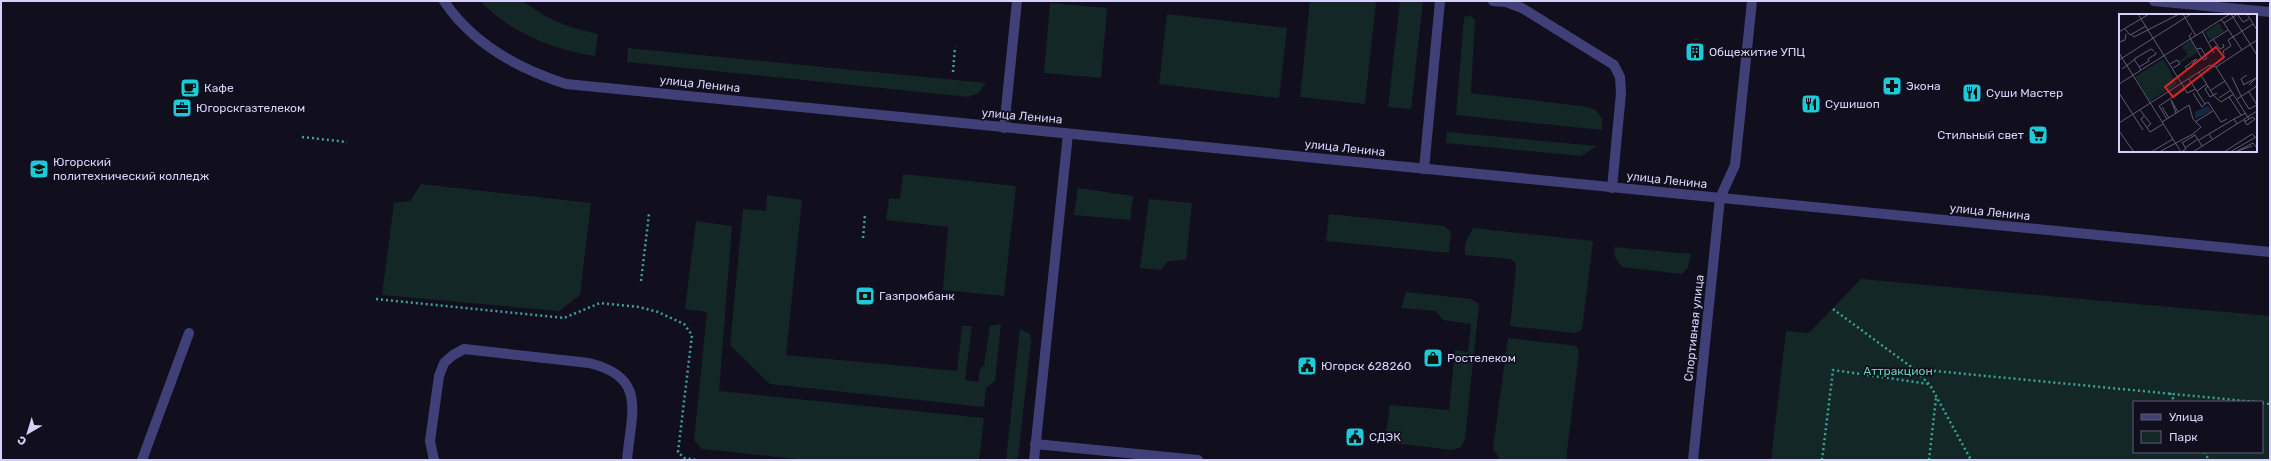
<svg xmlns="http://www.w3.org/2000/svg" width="2271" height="461" viewBox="0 0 2271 461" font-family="Rubik,sans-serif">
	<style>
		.green { fill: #132726; fill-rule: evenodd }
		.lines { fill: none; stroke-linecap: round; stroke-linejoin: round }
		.path { stroke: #3ca29a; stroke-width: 2.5; stroke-dasharray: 2 3; stroke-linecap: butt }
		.lane { stroke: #413f77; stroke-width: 10 }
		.street { stroke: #413f77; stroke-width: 10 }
		.labels { text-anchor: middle; stroke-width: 3.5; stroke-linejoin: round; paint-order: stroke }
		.poi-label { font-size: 12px; fill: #d5d1f9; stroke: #110f1d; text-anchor: start }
		.street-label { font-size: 12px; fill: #d5d1f9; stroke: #110f1d }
		.park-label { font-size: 12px; fill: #67cfb4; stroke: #110f1d }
		.inset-road { fill: none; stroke: #5f5d75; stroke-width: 1 }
		.view { fill: #d62828; fill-opacity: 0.15; stroke: #d62828; stroke-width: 2 }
		.inset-edge { fill: none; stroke: #d5d1f9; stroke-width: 2 }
	</style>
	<rect width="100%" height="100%" fill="#110f1d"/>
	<g class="green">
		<path d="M480,1H522L547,17L570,27L598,34L595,56C552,49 511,33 480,1Z"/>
		<path d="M1310,1H1376L1365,104L1300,97Z"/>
		<path d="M1400,1H1423L1411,109L1388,107Z"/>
		<path d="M1050,3L1107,8L1101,78L1044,73Z"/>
		<path d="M1167,14L1287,28L1279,98L1159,84Z"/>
		<path d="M1470,15L1475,20L1471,93L1588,107L1596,110L1602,119V130L1456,115L1464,17Z"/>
		<path d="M628,48L986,83L978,93L969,97L627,62Z"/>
		<path d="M1447,132L1597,146L1581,156L1446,143Z"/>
		<path d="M903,174L1016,186L1004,296L943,290L948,227L886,220L889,198L900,199Z"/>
		<path d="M421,184L591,203L580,295L559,311L382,295L394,203L410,201Z"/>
		<path d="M1078,188L1133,196L1130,220L1074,215Z"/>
		<path d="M767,195L802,200L786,355L957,371L962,326H972L965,380L978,382L980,369L984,365L990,326L1001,324L995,381L986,388L984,407L770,384L730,345L743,209L766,211Z"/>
		<path d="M1149,199L1192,203L1186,260L1168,261L1161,270L1140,268Z"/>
		<path d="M1329,214L1444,226L1451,232L1449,253L1326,241Z"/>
		<path d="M696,221L732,226L719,391L984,418L979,460H807L702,449L694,440L707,312L685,309Z"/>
		<path d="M1473,228L1593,241L1582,330L1575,333L1510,326L1516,268L1515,262L1510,259L1465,255V243Z"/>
		<path d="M1614,247L1691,254L1688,267L1682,274L1622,267L1615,257Z"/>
		<path d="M1861,279L2270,316V460H1771L1786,331L1809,333ZM2134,402H2262V452H2134Z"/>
		<path d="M1406,292L1471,299L1479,304L1465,440L1460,448L1452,450L1385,442L1390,405L1449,410L1455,350L1468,352L1471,324L1443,320L1436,311L1401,308Z"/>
		<path d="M1020,329L1030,334L1031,342L1018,458L1006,460Z"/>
		<path d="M1508,338L1577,346L1579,352L1566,460H1500L1493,448Z"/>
	</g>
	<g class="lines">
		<g class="path">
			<path d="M953,72L955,47"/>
			<path d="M302,137L347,142"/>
			<path d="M863,238L865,215"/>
			<path d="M641,281L649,214"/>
			<path d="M376,299L564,318L600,303L639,307L658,312L684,324L692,335L678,452L684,458L697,460"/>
			<path d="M1833,309L1914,369L1930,385L1971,460"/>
			<path d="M1914,369L2256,402"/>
			<path d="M2170,393L2175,402"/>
			<path d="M2262,403L2270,404"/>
			<path d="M2204,452L2209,460"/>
			<path d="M1822,460L1833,370L1929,384"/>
			<path d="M1929,460L1936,398"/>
		</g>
		<g class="lane">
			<path d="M1493,1L1506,2L1522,8L1614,65L1620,77L1621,93L1612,188"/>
			<path d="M2154,1L2270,12"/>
			<path d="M1004,128L1017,1"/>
			<path d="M1424,169L1440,1"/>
			<path d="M1720,198L1735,165L1752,1"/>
			<path d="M1035,444L1198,460"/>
			<path d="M434,460L430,441L439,376L444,363L453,355L464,349L589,363C648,377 631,413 627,460"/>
			<path d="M1034,460L1068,134"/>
		</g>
		<g class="street">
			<path d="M444,1C472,43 519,69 566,84L2270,252"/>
			<path d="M142,460L189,333"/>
			<path d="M1693,460L1720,198"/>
		</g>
	</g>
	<defs>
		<symbol id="building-square" viewBox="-11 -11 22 22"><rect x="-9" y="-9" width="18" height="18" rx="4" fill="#1ccada" stroke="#110f1d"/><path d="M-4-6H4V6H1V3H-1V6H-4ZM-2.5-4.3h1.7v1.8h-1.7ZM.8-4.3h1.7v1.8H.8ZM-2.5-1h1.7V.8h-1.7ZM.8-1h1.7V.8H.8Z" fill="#111"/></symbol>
		<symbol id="pharmacy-square" viewBox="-11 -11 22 22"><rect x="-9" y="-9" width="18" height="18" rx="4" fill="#1ccada" stroke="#110f1d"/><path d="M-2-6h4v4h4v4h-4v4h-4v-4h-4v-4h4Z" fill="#111"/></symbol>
		<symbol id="cafe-square" viewBox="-11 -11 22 22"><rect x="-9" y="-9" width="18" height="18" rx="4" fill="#1ccada" stroke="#110f1d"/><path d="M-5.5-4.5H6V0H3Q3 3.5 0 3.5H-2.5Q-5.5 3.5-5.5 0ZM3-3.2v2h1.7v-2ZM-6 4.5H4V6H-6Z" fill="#111"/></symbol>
		<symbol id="restaurant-square" viewBox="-11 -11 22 22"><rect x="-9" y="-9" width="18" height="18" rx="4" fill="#1ccada" stroke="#110f1d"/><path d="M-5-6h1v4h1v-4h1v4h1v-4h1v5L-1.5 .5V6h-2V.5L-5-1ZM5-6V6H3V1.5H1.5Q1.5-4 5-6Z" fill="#111"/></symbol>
		<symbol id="office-square" viewBox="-11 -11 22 22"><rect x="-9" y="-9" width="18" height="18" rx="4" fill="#1ccada" stroke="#110f1d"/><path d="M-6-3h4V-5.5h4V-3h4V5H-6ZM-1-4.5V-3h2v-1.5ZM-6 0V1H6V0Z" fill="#111"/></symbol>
		<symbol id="supermarket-square" viewBox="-11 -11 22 22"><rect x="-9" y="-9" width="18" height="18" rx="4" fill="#1ccada" stroke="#110f1d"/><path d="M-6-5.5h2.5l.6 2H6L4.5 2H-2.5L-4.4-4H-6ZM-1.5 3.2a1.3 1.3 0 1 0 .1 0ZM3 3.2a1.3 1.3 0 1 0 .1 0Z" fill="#111"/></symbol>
		<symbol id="university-square" viewBox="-11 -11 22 22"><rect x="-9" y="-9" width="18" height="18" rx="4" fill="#1ccada" stroke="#110f1d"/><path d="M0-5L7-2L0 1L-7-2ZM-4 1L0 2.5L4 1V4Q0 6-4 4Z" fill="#111"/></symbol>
		<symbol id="bank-square" viewBox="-11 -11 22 22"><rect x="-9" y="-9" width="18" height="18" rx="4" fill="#1ccada" stroke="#110f1d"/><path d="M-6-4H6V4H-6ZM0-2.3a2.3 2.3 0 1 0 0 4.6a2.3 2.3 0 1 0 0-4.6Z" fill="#111"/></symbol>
		<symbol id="shop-square" viewBox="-11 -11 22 22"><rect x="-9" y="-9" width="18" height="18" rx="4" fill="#1ccada" stroke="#110f1d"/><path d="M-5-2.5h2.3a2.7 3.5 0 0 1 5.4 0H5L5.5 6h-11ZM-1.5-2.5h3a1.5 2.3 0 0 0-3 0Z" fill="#111"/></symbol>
		<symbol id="civic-square" viewBox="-11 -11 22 22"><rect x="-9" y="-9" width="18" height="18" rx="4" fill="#1ccada" stroke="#110f1d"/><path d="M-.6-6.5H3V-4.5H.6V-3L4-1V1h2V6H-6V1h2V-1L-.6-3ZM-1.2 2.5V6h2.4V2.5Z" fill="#111"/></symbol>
	</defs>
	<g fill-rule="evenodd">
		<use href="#building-square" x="1684" y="41" width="22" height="22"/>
		<use href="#pharmacy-square" x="1881" y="75" width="22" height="22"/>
		<use href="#cafe-square" x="179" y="77" width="22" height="22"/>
		<use href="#restaurant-square" x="1961" y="82" width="22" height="22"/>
		<use href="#restaurant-square" x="1800" y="93" width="22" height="22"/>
		<use href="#office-square" x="171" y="97" width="22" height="22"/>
		<use href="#supermarket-square" x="2027" y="124" width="22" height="22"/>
		<use href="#university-square" x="28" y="158" width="22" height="22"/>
		<use href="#bank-square" x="854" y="285" width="22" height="22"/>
		<use href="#shop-square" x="1422" y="347" width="22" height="22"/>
		<use href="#civic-square" x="1296" y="355" width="22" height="22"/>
		<use href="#civic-square" x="1344" y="426" width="22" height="22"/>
	</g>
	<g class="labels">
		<g class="poi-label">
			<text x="1709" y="56">Общежитие УПЦ</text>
			<text x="1906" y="90">Экона</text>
			<text x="204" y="92">Кафе</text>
			<text x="1986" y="97">Суши Мастер</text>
			<text x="1825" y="108">Сушишоп</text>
			<text x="196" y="112">Югорскгазтелеком</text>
			<text x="2024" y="139" text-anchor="end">Стильный свет</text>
			<text x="53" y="166">Югорский<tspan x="53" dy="14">политехнический колледж</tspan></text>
			<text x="879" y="300">Газпромбанк</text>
			<text x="1447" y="362">Ростелеком</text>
			<text x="1321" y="370">Югорск 628260</text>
			<text x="1369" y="441">СДЭК</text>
		</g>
		<g class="street-label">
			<text transform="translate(700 84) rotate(6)" y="4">улица Ленина</text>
			<text transform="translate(1022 116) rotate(5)" y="4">улица Ленина</text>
			<text transform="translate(1345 148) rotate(6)" y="4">улица Ленина</text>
			<text transform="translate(1667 180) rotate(6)" y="4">улица Ленина</text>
			<text transform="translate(1990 212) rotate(6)" y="4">улица Ленина</text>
			<text transform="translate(1694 328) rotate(-84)" y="4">Спортивная улица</text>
		</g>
		<g class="park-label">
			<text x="1898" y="375">Аттракцион</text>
		</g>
	</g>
	<g transform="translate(2119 14)">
		<rect width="138" height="138" fill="#110f1d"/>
		<path d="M100,9L105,17L91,26L86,18ZM72,26L75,31L71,33L75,32L78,39L61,49L56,46H63L69,39L66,38L70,33L65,37L63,33ZM44,45L58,70L31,87L16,63Z" fill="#132726"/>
		<path d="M89,92L93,97L76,105V98Z" fill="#152741"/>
		<path class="inset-road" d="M19,0L66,75L40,92L48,105M64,0L77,22M112,0L138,41M128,0L138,16M119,1L124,8L130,5M102,5L123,36M105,9L119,0M6,15L11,21L27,12M83,17L95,39M0,18L30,0M73,19L70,22L82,43L85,46L88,44L82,34L78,35M12,20L15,23L60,0M114,23L134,10M94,25L101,35L105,33L104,30M0,28L6,26L7,20M90,28L109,16M0,39L62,138M105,40L104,37L112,32L109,26L114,23M0,46L72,0M72,48L78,45L73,50M72,49L66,53L68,55L74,52M51,50L58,46L61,50L54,54M20,53L30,47L29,45L37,40L36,38M97,53L130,105L125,108M3,55L15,46M22,56L15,45L32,35L35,37M80,58L95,82L102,88L110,83M113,63L122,82M70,65L86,90L83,93L74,79M0,70L111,0M124,71L137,64L130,71M125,71L122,65L128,61M89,72L86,75L91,83L98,79M66,75L68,79L77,75M92,76L106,67M78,77L88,70M130,78L138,91M0,79L24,116M115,80L110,83L122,101M122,82L130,95L138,91M100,84L112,76M118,85L138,72M86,90L89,88L102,108L108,105M43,93L50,104M21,96L32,110L28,113M57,99L52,86L59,98M25,102L22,105L31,118L44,110M125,106L128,111L136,105L134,103L130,105M76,108L94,97M0,109L91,51L97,53L138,26M118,110L115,105L127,99M0,117L15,138M90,120L115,105M80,126L90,120L93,125M63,129L76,121L83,132M66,134L79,125M119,137L133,132M32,138L54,125M40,138L74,120L82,113L74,105L70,91L43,108M62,138L67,135L63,128M74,138L138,97M105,138L133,120L136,123M111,138L137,123M116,138L134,129L138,134"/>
		<path class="view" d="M97,33L105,43L54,83L46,73Z"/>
		<rect width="138" height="138" class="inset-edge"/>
	</g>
	<rect width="2271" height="461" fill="none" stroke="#d5d1f9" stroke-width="4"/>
	<rect x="2133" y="401" width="130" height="52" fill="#110f1d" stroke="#5f5d75"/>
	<rect x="2141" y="414" width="20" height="6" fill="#413f77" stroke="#5f5d75"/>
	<text x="2169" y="421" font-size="12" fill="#d5d1f9">Улица</text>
	<rect x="2141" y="431" width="20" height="12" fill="#132726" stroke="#5f5d75"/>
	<text x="2169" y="441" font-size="12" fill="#d5d1f9">Парк</text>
	<g transform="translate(28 433) rotate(218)" stroke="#110f1d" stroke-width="3" paint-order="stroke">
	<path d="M0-3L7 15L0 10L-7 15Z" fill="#d5d1f9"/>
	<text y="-6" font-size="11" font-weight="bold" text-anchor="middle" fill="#d5d1f9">С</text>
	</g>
</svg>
